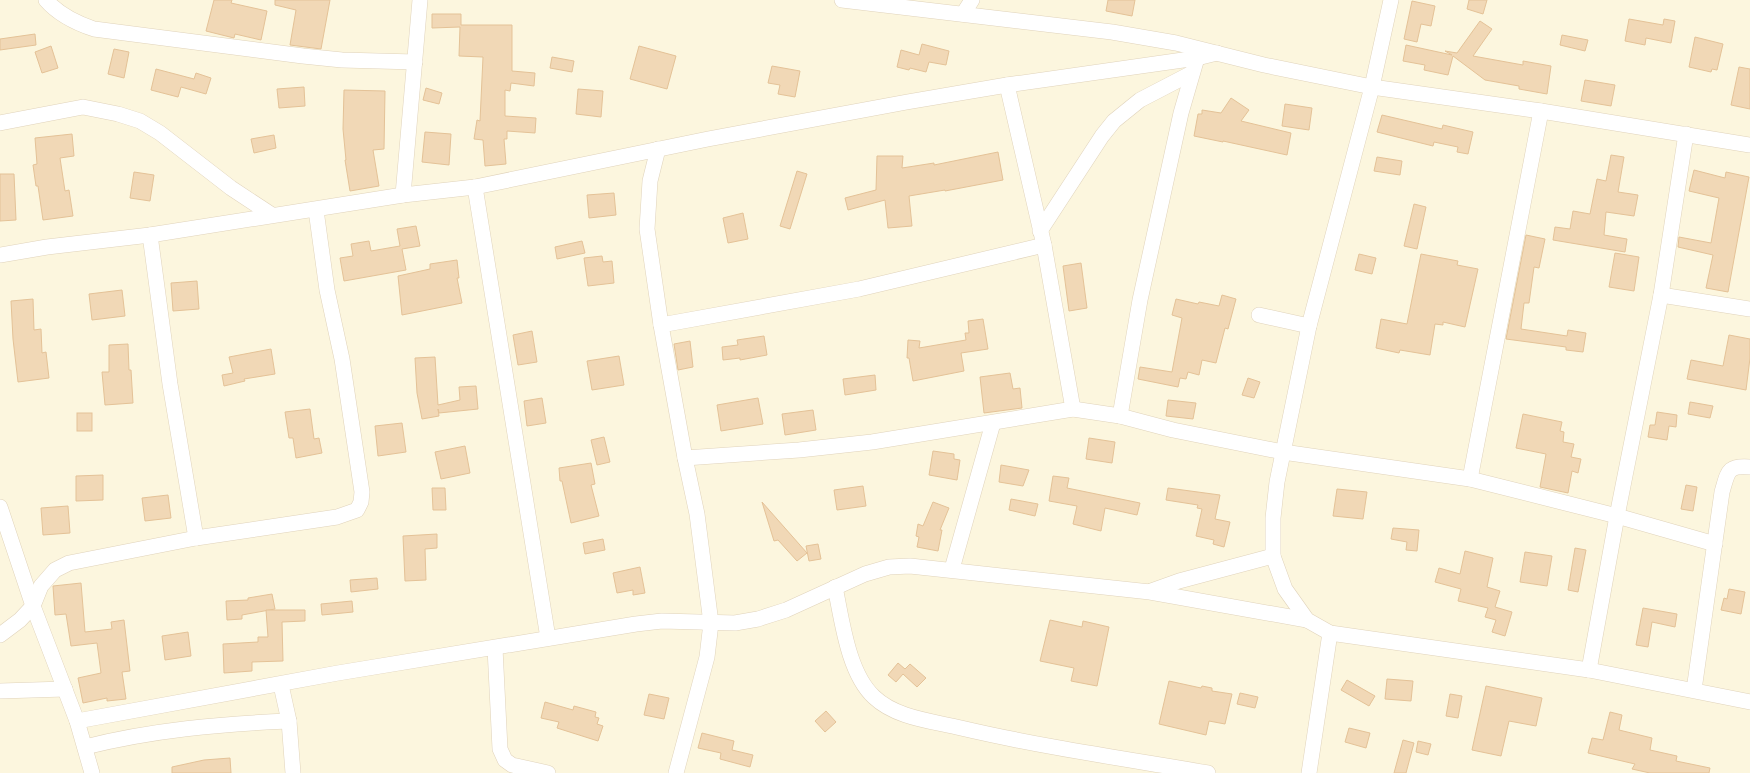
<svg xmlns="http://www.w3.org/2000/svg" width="1750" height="773" viewBox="0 0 1750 773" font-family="'Space Grotesk',sans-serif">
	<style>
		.building { fill: #f1d8b6; stroke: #e4c297 }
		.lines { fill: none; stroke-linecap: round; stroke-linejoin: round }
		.minor-casing { stroke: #e0d3bb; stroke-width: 16 }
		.minor { stroke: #fff; stroke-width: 15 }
	</style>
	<rect width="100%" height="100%" fill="#fcf6de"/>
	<g class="building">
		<path d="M214,0H232L231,3L267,11L261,40L235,34L234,38L206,31Z"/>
		<path d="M275,0H330L321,49L290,45L296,10L275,5Z"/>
		<path d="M1108,0H1135L1132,16L1106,11Z"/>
		<path d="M1469,0H1487L1483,14L1467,9Z"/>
		<path d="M1412,1L1435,6L1431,26L1421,24L1417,42L1404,39Z"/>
		<path d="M432,14H461V25H512V71L535,73L534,86L511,83L510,91L505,90V116L536,118L535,133L507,131V139H504L506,164L485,166L483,140L474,139L477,120L480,121L483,57L459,56L460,27L432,28Z"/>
		<path d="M1629,19L1663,25L1664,19L1675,21L1671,43L1646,38L1645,45L1625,41Z"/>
		<path d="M1480,21L1492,29L1473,56L1523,65V61L1551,66L1547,94L1519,89V86L1485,80L1453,56L1448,75L1424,70L1425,65L1403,61L1406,45L1452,55L1445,51L1457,53Z"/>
		<path d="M35,34L36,45L0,50V39Z"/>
		<path d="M1562,35L1588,40L1585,51L1560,45Z"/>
		<path d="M1695,37L1723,44L1717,70L1712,69L1711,72L1689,67Z"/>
		<path d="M922,44L949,51L946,65L929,62L926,72L910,68L909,70L897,67L901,50L919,55Z"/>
		<path d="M51,46L58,68L42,73L35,52Z"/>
		<path d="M639,46L676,56L667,89L630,79Z"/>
		<path d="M114,49L129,52L124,78L108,74Z"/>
		<path d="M552,57L574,61L572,72L550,68Z"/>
		<path d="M772,66L800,71L795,97L778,94L780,85L768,83Z"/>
		<path d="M1739,67L1750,69V109L1731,105Z"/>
		<path d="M156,69L194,79L196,73L211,78L206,94L181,87L178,97L151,90Z"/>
		<path d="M1585,80L1615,85L1611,106L1581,101Z"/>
		<path d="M304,87L305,106L279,108L277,89Z"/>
		<path d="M426,88L442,93L439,104L423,100Z"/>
		<path d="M578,89L603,91L601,117L576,114Z"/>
		<path d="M344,90L385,91L384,149L373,150L379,186L350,191L345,160H346L343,129Z"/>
		<path d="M1231,98L1249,110L1241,121L1291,133L1287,155L1223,141V142L1194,136L1198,114H1202V110L1221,113Z"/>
		<path d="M1285,104L1312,108L1309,130L1282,126Z"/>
		<path d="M1382,115L1442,129L1443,125L1473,132L1468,154L1457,152L1458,147L1434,142L1433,146L1377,132Z"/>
		<path d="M425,132L451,134L449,165L422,162Z"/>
		<path d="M72,134L74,156L60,158L65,191L69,190L73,216L43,220L38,186H36L33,165L37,164L35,138Z"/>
		<path d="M274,135L276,148L254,153L251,139Z"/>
		<path d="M998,152L1003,180L945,191V190L909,196L912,226L888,228L885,200L848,210L845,198L876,190L877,156H903L902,168L934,163V165Z"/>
		<path d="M1611,155L1624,157L1618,192L1638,195L1634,216L1606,212L1604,235L1627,239L1625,252L1553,240L1555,227L1570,229L1573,211L1590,214L1597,179L1606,181Z"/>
		<path d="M1377,157L1402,161L1400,175L1374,171Z"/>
		<path d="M1694,170L1725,178L1726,172L1749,177L1728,292L1706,288L1713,255L1678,247L1679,237L1711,243L1719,198L1689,191Z"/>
		<path d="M797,171L807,174L790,229L780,226Z"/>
		<path d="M134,172L154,175L150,201L130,198Z"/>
		<path d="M0,174H14L16,220L0,221Z"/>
		<path d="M614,193L616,215L589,218L587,195Z"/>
		<path d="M1414,204L1426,207L1417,249L1404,246Z"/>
		<path d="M743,213L748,239L728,243L723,218Z"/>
		<path d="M416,226L420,246L402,249L406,270L344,281L340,258L353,256L351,244L369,241L371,251L400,246L397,229Z"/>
		<path d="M1526,235L1545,239L1539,268L1534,267L1529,303H1524L1521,329L1567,336L1568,330L1586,333L1583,352L1566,350V347L1506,339Z"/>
		<path d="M582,241L585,253L557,259L555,247Z"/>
		<path d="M1615,253L1639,257L1634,291L1609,287Z"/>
		<path d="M1359,254L1376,258L1372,274L1355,270Z"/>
		<path d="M1421,254L1458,261L1457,265L1478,269L1465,327L1443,322V325L1435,324L1430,355L1400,350L1399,353L1376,348L1381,319L1407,324Z"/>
		<path d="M602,256L603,262L612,261L614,283L588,286L584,258Z"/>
		<path d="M457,260L459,278H457L462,303L402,315L398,276L430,269V264Z"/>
		<path d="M1081,263L1087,308L1069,311L1063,266Z"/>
		<path d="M197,281L199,309L173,311L171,283Z"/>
		<path d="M122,290L125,316L92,320L89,294Z"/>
		<path d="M1222,295L1236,299L1228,329L1225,328L1216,363L1202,360L1199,375L1188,372L1186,379L1180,378L1178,387L1138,379L1140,367L1172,372L1182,318L1172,315L1176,299L1198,304L1199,302L1219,306Z"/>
		<path d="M33,299L34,330L41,329L42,353L46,352L49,378L18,382L13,339L11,301Z"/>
		<path d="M983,319L988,349L961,353L964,371L913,381L909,358H907L908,340L920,341L919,348L966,340L965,333H969L968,321Z"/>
		<path d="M532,331L537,362L518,365L513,335Z"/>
		<path d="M1729,335L1750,339V358L1746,390L1687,379L1691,360L1723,366Z"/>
		<path d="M764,336L767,355L740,360V358L723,360L722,347L738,345L737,340Z"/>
		<path d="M690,341L693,367L678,370L674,344Z"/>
		<path d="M128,344L129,370H131L133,403L105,405L102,372H109V345Z"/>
		<path d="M271,349L275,374L244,379L245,381L224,386L222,375L233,373L229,357Z"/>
		<path d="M619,356L624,385L592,390L587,361Z"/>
		<path d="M435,357L438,405L460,400L459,387L476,386L478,409L439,413L438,409L439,416L422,419L417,393L415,358Z"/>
		<path d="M1010,373L1013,389L1020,388L1022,408L984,413L980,377Z"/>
		<path d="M875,375L876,390L845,395L843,379Z"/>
		<path d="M1248,378L1260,382L1254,398L1242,395Z"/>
		<path d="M542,398L546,423L527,426L524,401Z"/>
		<path d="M758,398L763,424L721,431L717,405Z"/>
		<path d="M1168,400L1196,403L1193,419L1166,416Z"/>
		<path d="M1690,402L1713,406L1710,418L1688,414Z"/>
		<path d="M310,409L314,439L319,438L322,453L296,458L293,438H289L285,412Z"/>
		<path d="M813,410L816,430L785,435L782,414Z"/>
		<path d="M1657,412L1677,415L1676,427L1669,426L1667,440L1648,437L1650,425H1655Z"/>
		<rect x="77" y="413" width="15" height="18"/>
		<path d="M1523,414L1562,422L1560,431L1564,432L1563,442L1574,444L1571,457L1581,459L1578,473L1572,471L1568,493L1540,487L1546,454L1516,448Z"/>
		<path d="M402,423L406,452L378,456L375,426Z"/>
		<path d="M604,437L610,462L597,465L591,440Z"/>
		<path d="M1089,438L1115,442L1112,463L1086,459Z"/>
		<path d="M465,446L470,473L441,479L435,452Z"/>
		<path d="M933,451L954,454V459L960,460L957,480L929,475Z"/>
		<path d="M591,463L595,484L591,485L599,516L571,523L562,481H560L559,468Z"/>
		<path d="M1001,465L1029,470L1023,486L999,482Z"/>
		<path d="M103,475V500L76,501V476Z"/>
		<path d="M1053,476L1069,478L1067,488L1140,503L1137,515L1105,508L1101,531L1073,524L1077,506L1049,501Z"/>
		<path d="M1686,485L1697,487L1693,511L1681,509Z"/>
		<path d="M863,486L866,506L837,510L834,490Z"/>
		<path d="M432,488H445L446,510H433Z"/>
		<path d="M1168,488L1220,495L1215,519L1230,522L1224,547L1213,544L1214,540L1196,536L1202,509L1197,508L1198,505L1166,500Z"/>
		<path d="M1337,489L1367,492L1363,519L1333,516Z"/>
		<path d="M168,495L171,518L145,521L142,498Z"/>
		<path d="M1011,499L1038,504L1035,516L1009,510Z"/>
		<path d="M762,502L807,553L797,561L778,540L774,541Z"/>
		<path d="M933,502L949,508L940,530H942L938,551L917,547L919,537L916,536L918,524L923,526Z"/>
		<path d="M68,506L70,533L43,535L41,508Z"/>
		<path d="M1393,528L1419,530L1417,551L1406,550L1407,542L1391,539Z"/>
		<path d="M437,534V548L425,549L426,580L405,581L403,536Z"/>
		<path d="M603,539L605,550L585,554L583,543Z"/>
		<path d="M818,544L821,559L809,561L806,546Z"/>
		<path d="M1575,548L1586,550L1578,592L1568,590Z"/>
		<path d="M1465,551L1493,558L1487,587L1500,591L1495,607L1512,612L1505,636L1492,632L1496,620L1485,617L1488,608L1458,601L1461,589L1435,582L1439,568L1460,574Z"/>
		<path d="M1525,552L1552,556L1547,586L1520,582Z"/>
		<path d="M640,567L645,593L633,595V590L617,593L613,573Z"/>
		<path d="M377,578L378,589L351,592L350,580Z"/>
		<path d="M81,583L85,632L112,629L111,622L124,620L130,671L122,672L126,699L107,701V698L83,703L78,678L101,673L97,643L71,646L66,614L55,615L53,586Z"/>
		<path d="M1729,589L1745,592L1741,614L1721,610L1724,598L1727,599Z"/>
		<path d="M272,594L275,609L242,615V619L227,620L226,601L248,600V598Z"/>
		<path d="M352,601L353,612L322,615L321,604Z"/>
		<path d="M1643,608L1677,614L1675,627L1652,622L1648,647L1636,645Z"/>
		<path d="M266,610H305V621L282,622L283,661L252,662V671L224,673L223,644L258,642V637H268Z"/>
		<path d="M1050,620L1082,627L1083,621L1109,627L1097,686L1071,681L1074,668L1040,661Z"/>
		<path d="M188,632L191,656L165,660L162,636Z"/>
		<path d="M898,663L905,669L910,664L926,678L917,687L903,674L896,682L888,675Z"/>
		<path d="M1387,679L1413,681L1411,701L1385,699Z"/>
		<path d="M1347,680L1375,696L1369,706L1341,690Z"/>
		<path d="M1169,681L1201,688L1202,686L1212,688V691L1232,694L1225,724L1209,721L1206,735L1159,724Z"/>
		<path d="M1486,686L1542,698L1536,726L1509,721L1501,756L1472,750Z"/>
		<path d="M1240,693L1258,697L1255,708L1237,704Z"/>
		<path d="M649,694L669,698L664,719L644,715Z"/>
		<path d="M1450,694L1462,696L1458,718L1446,716Z"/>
		<path d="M545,702L573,710L574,706L596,712L595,717L599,718L597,724L603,726L598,741L557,728L559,722L541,718Z"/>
		<path d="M826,711L836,722L825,732L815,721Z"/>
		<path d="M1610,712L1622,715L1619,730L1652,738L1650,750L1677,756L1676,761L1710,768L1709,773H1650L1632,769L1635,764L1588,753L1592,738L1603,740Z"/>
		<path d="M1349,728L1370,733L1366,748L1345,742Z"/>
		<path d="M702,733L734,741L732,750L753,755L750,767L720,759L721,753L698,748Z"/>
		<path d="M1403,740L1414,743L1406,773H1394Z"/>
		<path d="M1418,741L1431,744L1428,755L1416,752Z"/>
		<path d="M230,758L231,773H172V767L204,760Z"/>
	</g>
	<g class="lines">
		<defs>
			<g id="minor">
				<path d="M46,0C59,15 76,23 94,29L303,56L342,60L415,62"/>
				<path d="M842,0L1112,32L1176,43L1264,65L1372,87L1541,111L1750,145"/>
				<path d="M1391,0L1372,87L1309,326L1277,482L1273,518V556L1285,589L1307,620L1330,633L1589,670L1750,702"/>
				<path d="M963,14L972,0"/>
				<path d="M1007,85L1044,245L1073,409"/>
				<path d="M0,123L83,107L118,114L140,121L160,133L231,188L272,215"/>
				<path d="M658,149L650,181L647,229L661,325L685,458L697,514L711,623L707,657L676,773"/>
				<path d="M475,187L548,638"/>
				<path d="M403,195L420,0"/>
				<path d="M1040,231L1102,136L1114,121L1140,100L1192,73"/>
				<path d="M150,235L170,384L196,538"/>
				<path d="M0,255L47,247L150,235L403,195L475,187L708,139L907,102L1007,85L1197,58L1217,53"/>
				<path d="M1661,295L1750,309"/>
				<path d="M1259,315L1309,326"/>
				<path d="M661,325L859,289L1044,245"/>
				<path d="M1120,416L1140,300L1181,113L1197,58"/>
				<path d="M685,458L799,450L872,442L1073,409L1120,416L1173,430L1283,452L1470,479L1617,516L1715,544"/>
				<path d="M1470,479L1541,111"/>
				<path d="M0,507L33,606L77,721L92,773"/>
				<path d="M952,569L993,423"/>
				<path d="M835,587C842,620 848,673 874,697C896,718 932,721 961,728C1042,747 1126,759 1208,773"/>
				<path d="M1151,591L1179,581L1273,556"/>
				<path d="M0,635L20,620L33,606L41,586L55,570L69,563L196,538L337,517L357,510L361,502L362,492L342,359L327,290L316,210"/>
				<path d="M495,648L500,749L505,760L512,765L548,773"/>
				<path d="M1589,670L1617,516L1661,295L1686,134"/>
				<path d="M281,685L289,721L293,773"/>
				<path d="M1694,690L1722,492C1728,472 1727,465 1750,467"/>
				<path d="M0,691L65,689"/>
				<path d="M77,721L338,673L636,624L662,621L735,623L758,619L786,610L865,574L889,567L910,566L1150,592L1307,620"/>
				<path d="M85,747C152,730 220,724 289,721"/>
				<path d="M1309,773L1330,633"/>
			</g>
		</defs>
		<use href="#minor" class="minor-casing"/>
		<use href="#minor" class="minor"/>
	</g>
</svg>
